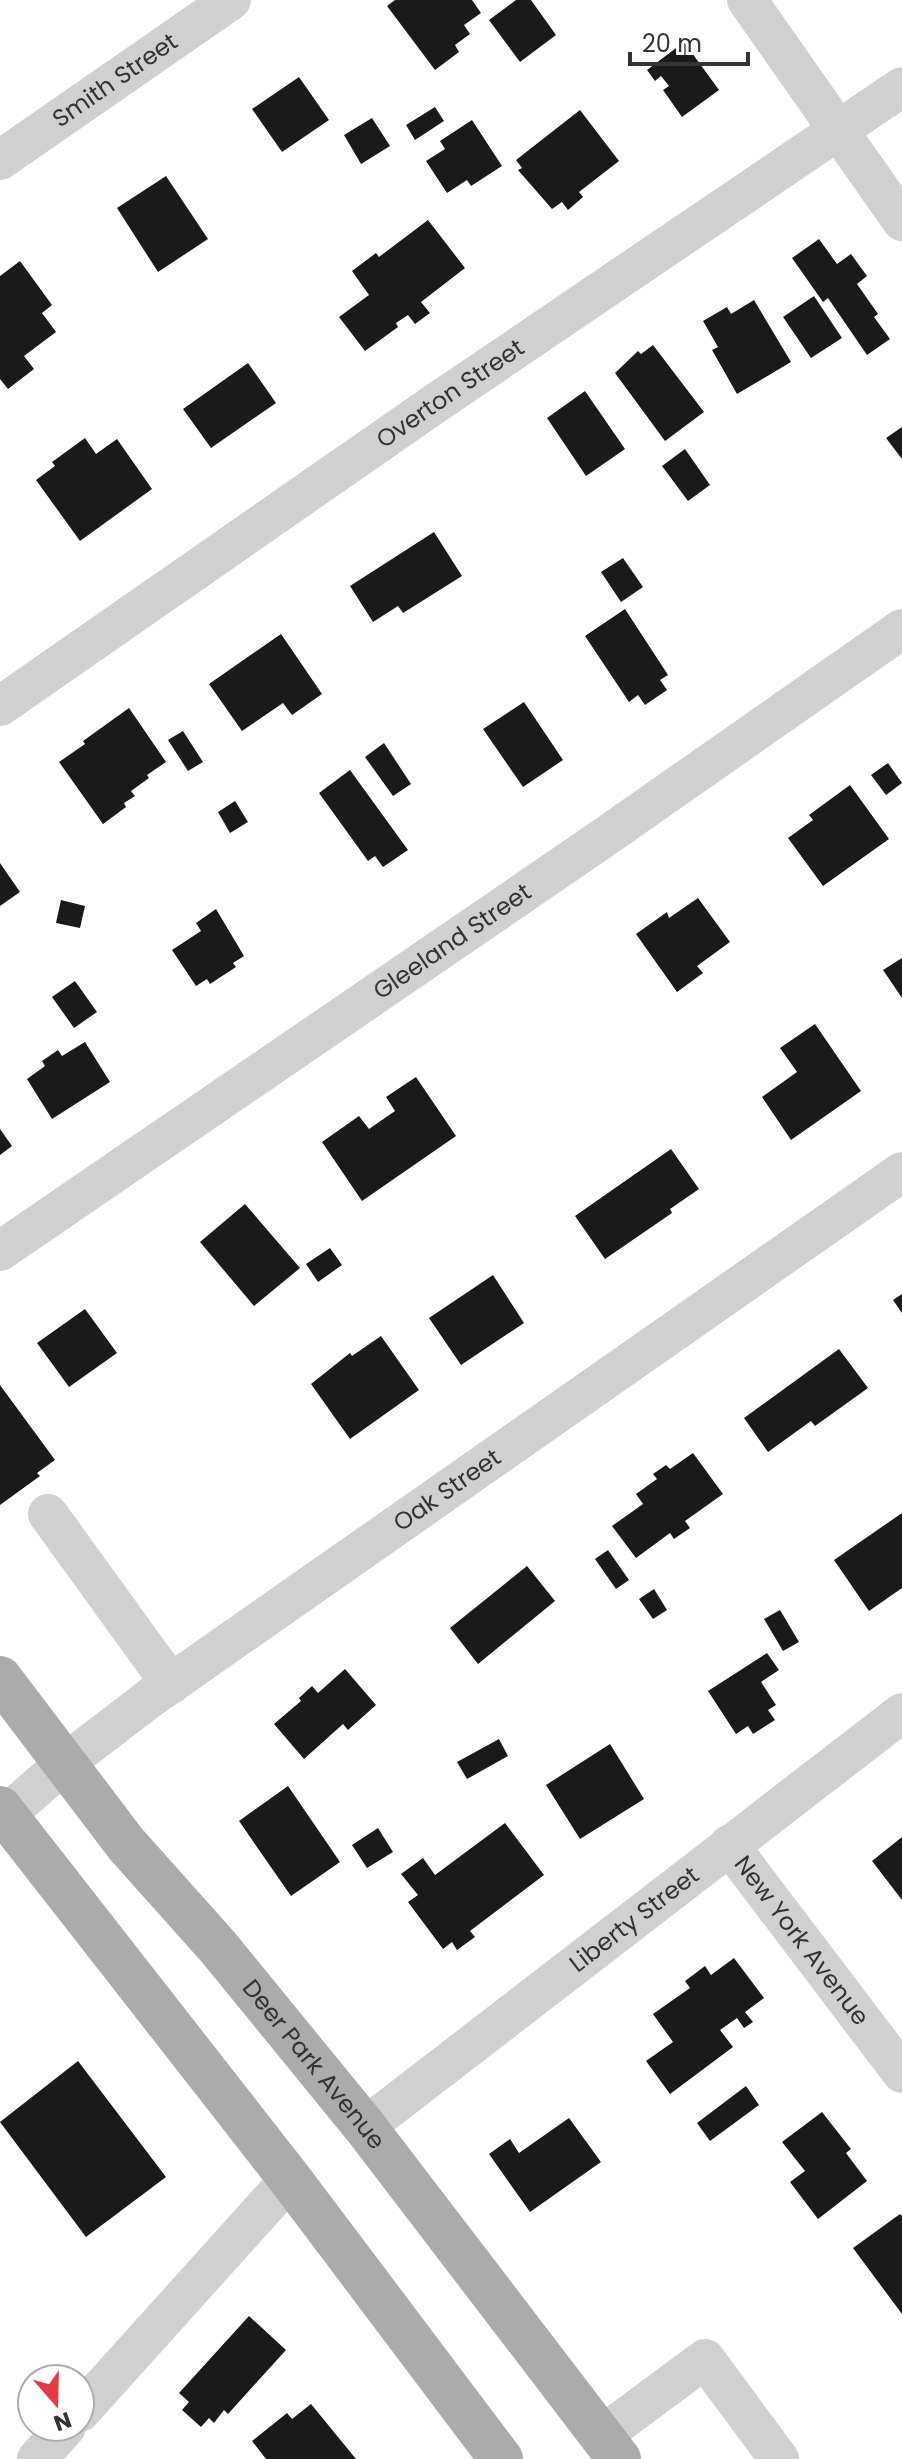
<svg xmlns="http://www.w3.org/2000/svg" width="902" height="2459" viewBox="0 0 902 2459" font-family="Poppins,sans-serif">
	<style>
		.building { fill: #1a1a1a }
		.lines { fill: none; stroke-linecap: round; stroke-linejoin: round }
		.minor { stroke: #d0d0d0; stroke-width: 40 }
		.major { stroke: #ababab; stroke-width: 44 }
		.labels { text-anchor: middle; stroke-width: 8; stroke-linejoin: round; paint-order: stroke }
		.street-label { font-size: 24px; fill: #333; stroke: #fff }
	</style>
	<rect width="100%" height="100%" fill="#fff"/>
	<g class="building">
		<path d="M395,0H472L481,13L464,25L470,34L455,45L459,52L435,70L387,6Z"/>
		<path d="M516,0H531L556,35L520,62L489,20Z"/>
		<path d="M684,42L719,90L682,117L663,90L669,86L661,76L655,81L647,70Z"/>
		<path d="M299,77L329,120L282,152L252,109Z"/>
		<path d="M435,107L444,121L415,140L406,125Z"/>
		<path d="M580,110L619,161L579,192L583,197L568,210L562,202L552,209L518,170L522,168L516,160Z"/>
		<path d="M372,118L390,146L361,164L344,135Z"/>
		<path d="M472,120L502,166L471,186L467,180L447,193L426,161L445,149L440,141Z"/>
		<path d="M166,176L208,239L158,272L117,208Z"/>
		<path d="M428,220L465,268L421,302L430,313L415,324L408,315L396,323L398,327L365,351L339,317L369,295L352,271L376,253L379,257Z"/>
		<path d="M819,239L837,264L851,254L867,276L857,284L878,314L874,317L890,339L867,355L828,298L823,302L792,258Z"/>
		<path d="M20,261L52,305L42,313L56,332L24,356L34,369L8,389L0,379V276Z"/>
		<path d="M814,296L842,338L811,358L783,317Z"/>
		<path d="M754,300L791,362L737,394L712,350L718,347L703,321L727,307L731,314Z"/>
		<path d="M653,345L704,412L665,441L615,373L638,351L641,354Z"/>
		<path d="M248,363L276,403L211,448L183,409Z"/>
		<path d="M585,391L625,449L586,476L547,418Z"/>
		<path d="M902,427V459L886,438Z"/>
		<path d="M85,438L96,454L117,439L152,489L80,541L36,480L55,466L52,462Z"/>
		<path d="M685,449L710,485L688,501L662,466Z"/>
		<path d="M434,532L462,576L403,613L398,606L373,622L350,586Z"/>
		<path d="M623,558L643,587L621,602L601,572Z"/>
		<path d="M625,609L668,675L660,680L667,690L645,705L638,695L629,702L585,636Z"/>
		<path d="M281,634L322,694L292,715L283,703L242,731L209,684Z"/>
		<path d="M524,702L563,760L523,787L483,729Z"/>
		<path d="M129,708L166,762L147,775L149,778L131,791L135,796L124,803L126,807L103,824L59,762L85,744L83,741Z"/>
		<path d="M183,731L203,762L188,771L168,740Z"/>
		<path d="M384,743L411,784L393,796L365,757Z"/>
		<path d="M888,763L902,783L886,795L871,775Z"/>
		<path d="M350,770L408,850L383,867L375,856L368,861L319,793Z"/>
		<path d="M850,785L889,839L823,886L788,838L813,820L809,815Z"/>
		<path d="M235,801L248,822L230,833L218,812Z"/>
		<path d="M0,863L20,892L0,906Z"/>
		<path d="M698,898L730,942L697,966L703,973L677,992L636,934L667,912L669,918Z"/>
		<path d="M61,900L85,906L80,928L56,923Z"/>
		<path d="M216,909L244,956L233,963L236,967L210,984L207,979L196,986L172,950L201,931L196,923Z"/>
		<path d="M902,958V998L883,970Z"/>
		<path d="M75,981L97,1012L74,1028L52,997Z"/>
		<path d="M815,1024L861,1091L791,1140L762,1097L797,1072L780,1048Z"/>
		<path d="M85,1042L110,1082L52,1119L27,1079L45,1066L42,1061L58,1050L62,1056Z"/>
		<path d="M416,1077L456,1136L362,1201L322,1142L359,1116L369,1129L395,1111L386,1097Z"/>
		<path d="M0,1129L12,1146L0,1155Z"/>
		<path d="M671,1149L699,1189L670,1209L672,1213L605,1259L575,1216Z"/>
		<path d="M245,1204L300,1268L254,1306L200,1242Z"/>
		<path d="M330,1248L342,1265L318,1282L306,1264Z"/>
		<path d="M493,1275L524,1323L461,1365L429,1318Z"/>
		<path d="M902,1294V1313L893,1300Z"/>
		<path d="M85,1309L117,1353L69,1387L37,1343Z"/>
		<path d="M381,1336L419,1390L350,1439L311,1384L350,1353L352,1356Z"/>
		<path d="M839,1349L868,1388L815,1426L811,1421L768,1452L744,1418Z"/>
		<path d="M0,1385L55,1460L37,1473L40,1476L0,1505Z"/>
		<path d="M693,1453L723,1494L685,1521L690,1528L674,1539L670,1533L636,1558L612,1526L643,1504L636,1494L657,1479L653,1474L666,1465L670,1469Z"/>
		<path d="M902,1513V1588L869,1611L834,1560Z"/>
		<path d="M608,1550L629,1580L616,1589L595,1559Z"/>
		<path d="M527,1566L555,1601L478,1664L450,1628Z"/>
		<path d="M654,1589L667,1610L653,1619L639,1599Z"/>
		<path d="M780,1610L799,1642L783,1651L764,1619Z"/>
		<path d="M767,1653L779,1670L761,1682L776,1705L768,1710L775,1720L753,1734L748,1726L736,1734L708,1691Z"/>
		<path d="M345,1669L376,1705L348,1730L343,1724L304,1759L274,1724L301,1701L299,1698L312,1686L318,1693Z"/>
		<path d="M499,1739L508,1756L467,1779L457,1762Z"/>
		<path d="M610,1744L644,1799L580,1839L546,1785Z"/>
		<path d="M288,1786L340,1862L291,1896L239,1821Z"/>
		<path d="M505,1823L544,1875L470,1931L475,1937L457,1950L452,1942L443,1949L408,1902L418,1895L401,1874L423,1858L435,1875Z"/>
		<path d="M378,1828L393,1852L367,1868L352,1845Z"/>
		<path d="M902,1837V1900L872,1861Z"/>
		<path d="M734,1958L764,1998L745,2012L753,2022L744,2028L737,2018L720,2030L733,2047L670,2094L646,2061L673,2042L653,2014L690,1988L685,1981L705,1966L711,1975Z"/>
		<path d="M78,2061L166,2177L86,2237L0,2122Z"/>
		<path d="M746,2086L759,2105L710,2141L697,2123Z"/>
		<path d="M822,2112L851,2149L846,2153L867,2181L818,2219L790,2182L805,2171L782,2142Z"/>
		<path d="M569,2118L601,2162L530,2212L489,2154L510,2139L519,2153Z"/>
		<path d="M900,2214L902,2216V2314L853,2248Z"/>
		<path d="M249,2316L286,2350L228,2414L224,2410L214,2423L209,2418L201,2427L182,2410L189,2402L179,2393Z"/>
		<path d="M311,2404L356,2459H266L252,2441L287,2413L292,2419Z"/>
	</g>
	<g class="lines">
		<g class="minor">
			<path d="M747,0L902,221"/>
			<path id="s1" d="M0,160L231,0"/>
			<path id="s2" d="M0,706L433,405L902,87"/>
			<path id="s3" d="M0,1251L599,841L902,629"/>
			<path d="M48,1514L171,1684"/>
			<path id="s4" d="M0,1820L64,1764L150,1698L902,1172"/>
			<path id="s5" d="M729,1845L902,2073"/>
			<path id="s6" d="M365,2127L902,1713"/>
			<path d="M80,2412L290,2179"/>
			<path d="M601,2436L705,2359L779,2459"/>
			<path d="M37,2459L66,2427"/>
		</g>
		<g class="major">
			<path id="s7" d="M0,1678L126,1844L218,1947L365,2127L619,2459"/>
			<path d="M0,1808L290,2179L501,2459"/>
		</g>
	</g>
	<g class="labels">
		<g class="street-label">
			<text dy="8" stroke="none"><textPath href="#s1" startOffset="140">Smith Street</textPath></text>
			<text dy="8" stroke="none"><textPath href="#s2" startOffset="548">Overton Street</textPath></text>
			<text dy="8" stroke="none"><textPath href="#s3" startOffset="548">Gleeland Street</textPath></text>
			<text dy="8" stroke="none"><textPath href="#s4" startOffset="556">Oak Street</textPath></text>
			<text dy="8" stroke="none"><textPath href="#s6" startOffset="340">Liberty Street</textPath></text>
			<text dy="8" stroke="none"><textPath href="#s5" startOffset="120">New York Avenue</textPath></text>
			<text dy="8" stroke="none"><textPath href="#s7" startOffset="498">Deer Park Avenue</textPath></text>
		</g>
	</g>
	<g transform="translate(56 2403) rotate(160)"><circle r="38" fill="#ffffff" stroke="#adadad" stroke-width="2"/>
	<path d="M0-6L14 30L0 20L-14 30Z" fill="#e63946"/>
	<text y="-12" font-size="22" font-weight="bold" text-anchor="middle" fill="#333333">N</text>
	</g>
	<path d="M630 52v12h118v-12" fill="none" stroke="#333333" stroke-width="4"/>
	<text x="642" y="52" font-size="24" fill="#333333" stroke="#ffffff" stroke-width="6" paint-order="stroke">20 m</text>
</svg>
